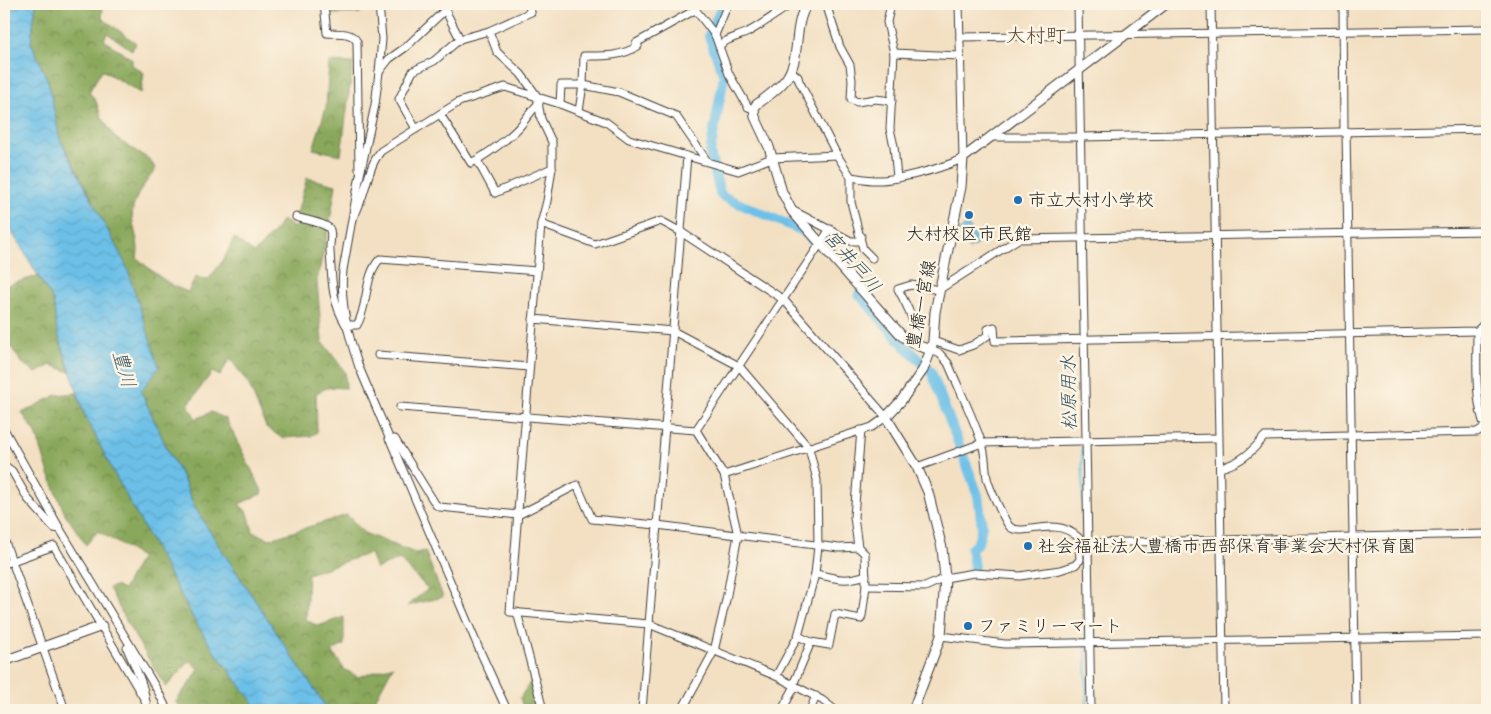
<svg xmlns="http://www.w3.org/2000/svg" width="1491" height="714" viewBox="0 0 1491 714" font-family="'Indie Flower','Klee One',sans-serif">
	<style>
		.forest { fill: url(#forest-crowns); stroke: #53623c }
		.water { fill: url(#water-waves); stroke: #446e82 }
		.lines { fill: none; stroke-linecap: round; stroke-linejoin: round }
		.stream { stroke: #6cc0e8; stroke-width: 2 }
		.river { stroke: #6cc0e8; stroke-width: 10 }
		.street-casing { stroke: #3c3935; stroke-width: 9 }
		.secondary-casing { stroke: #3c3935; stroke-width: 11 }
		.street { stroke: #fff; stroke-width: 7 }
		.secondary { stroke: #fff; stroke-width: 9 }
		.poi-dot { fill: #1f6fb2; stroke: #fcf5e5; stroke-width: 2 }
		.labels { text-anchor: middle; stroke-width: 5; stroke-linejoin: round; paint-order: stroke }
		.poi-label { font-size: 18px; fill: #1c1c1c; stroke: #fcf5e5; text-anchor: start }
		.street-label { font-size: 18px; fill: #1c1c1c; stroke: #fcf5e5 }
		.water-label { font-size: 19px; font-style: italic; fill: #385563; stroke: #fcf5e5 }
		.quarter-label { font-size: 20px; fill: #604735; stroke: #fcf5e5 }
	</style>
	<defs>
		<pattern id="forest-crowns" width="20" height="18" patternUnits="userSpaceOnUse" patternTransform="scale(1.25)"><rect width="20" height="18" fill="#8aa85c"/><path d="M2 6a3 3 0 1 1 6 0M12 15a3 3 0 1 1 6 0" fill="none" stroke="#70884b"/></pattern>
		<pattern id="water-waves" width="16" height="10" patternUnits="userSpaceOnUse" patternTransform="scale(1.25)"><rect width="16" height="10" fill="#6cc0e8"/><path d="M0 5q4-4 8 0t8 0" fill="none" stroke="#5da4c6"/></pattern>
	</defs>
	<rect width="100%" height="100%" fill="#fcf5e5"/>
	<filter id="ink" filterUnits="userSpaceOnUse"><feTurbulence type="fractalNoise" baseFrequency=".02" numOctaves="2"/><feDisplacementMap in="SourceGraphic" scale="10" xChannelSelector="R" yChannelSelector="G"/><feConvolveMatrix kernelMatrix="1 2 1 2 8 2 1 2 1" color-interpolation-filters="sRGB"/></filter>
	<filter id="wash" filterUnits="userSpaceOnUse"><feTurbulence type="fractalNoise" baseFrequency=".0096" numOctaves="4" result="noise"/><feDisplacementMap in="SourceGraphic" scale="20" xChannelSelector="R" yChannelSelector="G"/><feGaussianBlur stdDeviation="1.12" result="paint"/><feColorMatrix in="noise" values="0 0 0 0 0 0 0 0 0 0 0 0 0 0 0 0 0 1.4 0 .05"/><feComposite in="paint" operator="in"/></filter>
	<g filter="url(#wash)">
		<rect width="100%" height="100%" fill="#f3e0c3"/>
		<g class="forest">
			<path d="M36,4H103L102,18L136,43L132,50L107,33L104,40L132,59V65L144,73L141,93L102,70L89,92L96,101L101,116L115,138L149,159L156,169C144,185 129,201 133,223C135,235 140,245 137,258C153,272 168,285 188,292L196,277L208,280L224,259L234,238L254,253L274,232L282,220L295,228L301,220L296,217L307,178L336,185L330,221L317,281L322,341L345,372L346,388L329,387L316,393L317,432L311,436L282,438L266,427L249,385L230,358L220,376L212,372L188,405L196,419L211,412L226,419L263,493L239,504L248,513L253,532L270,539L347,515L364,533L415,553L425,551L443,597L407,606L428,589L399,559L376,569L370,553L308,574L306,620L318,626L344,617V645L332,651L344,669L358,677L393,666L375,700L377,710H328L223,552L194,506L182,476L170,455L141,391L92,198L60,139L48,81L31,42Z"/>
			<path d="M326,4H359L360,13L326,14Z"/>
			<path d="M329,62L353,63L341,155L313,149L326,108Z"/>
			<path d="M38,276L53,300L57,330L70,372L51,365L36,373L21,362L4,336V286Z"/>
			<path d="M77,393L84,413L115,475L195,621L212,648L259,710H181L176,701L199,670L190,660L166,687L131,630L109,588L115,586L123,590L141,557L98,531L86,545L64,512L49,474L36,433L22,413L56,395Z"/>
			<path d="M531,681L541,710H524L520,698Z"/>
		</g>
		<g class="water">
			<path d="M4,4H36L31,42L48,81L60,139L126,265L159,367L141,391L170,455L182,476L194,506L223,552L328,710H259L212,648L195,621L115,475L84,413L57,330L53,300L12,232L4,197Z"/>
			<path d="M968,225L979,243L969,249L958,231Z"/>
		</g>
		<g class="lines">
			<g class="stream">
				<path d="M1080,325L1082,438"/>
				<path d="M1082,443L1084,540"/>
				<path d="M1084,545L1086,640"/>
				<path d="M1086,645L1087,710"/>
			</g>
			<g class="river">
				<path d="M723,4L709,36L724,76L710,153L720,193L724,197L805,232L814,242"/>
				<path d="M859,294L899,340L931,371L978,495L982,526L978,543L971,549L974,567"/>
			</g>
		</g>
	</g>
	<g filter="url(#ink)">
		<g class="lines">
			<defs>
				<g id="street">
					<path d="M324,4L327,33C338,34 352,31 357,42L359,169"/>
					<path d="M442,4L460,39"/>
					<path d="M691,4L715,35L729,74L748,107L754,109"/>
					<path d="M829,4L828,10L840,47L850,65L852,80L851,99L857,102L875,99L892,101"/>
					<path d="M891,4L887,22L894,53L890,129L894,146L897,178"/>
					<path d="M1078,4L1091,710"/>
					<path d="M1211,4L1224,710"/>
					<path d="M1343,4L1344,131"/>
					<path d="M445,10L406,47L389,59L379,72L375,105L359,180L343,270C340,304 348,335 359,367L479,649L507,710"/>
					<path d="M715,35L728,4"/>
					<path d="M960,37L1487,29"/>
					<path d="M720,45C728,38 738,37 748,32C763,24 777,13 792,4"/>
					<path d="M894,53L960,56"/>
					<path d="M791,71L798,77L799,81L837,155L851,177V202L863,249L872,258"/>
					<path d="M379,72L382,39L379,4"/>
					<path d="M560,104L561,85H583L619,92L676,116L707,161"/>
					<path d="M579,111L583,85L584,56C603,56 621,57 638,46L636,43L695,10"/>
					<path d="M440,114L471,163C485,156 511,137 521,125C527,117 532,110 539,103"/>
					<path d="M416,129L399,99L413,71L434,61L460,39L489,31L531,12L528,4"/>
					<path d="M1346,131L1356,710"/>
					<path d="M990,137H1081L1487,129"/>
					<path d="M477,160L495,193L552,168V142L541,119L537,96L521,74L497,52L489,31"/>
					<path d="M552,168L547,201L541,224L510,612L649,624L776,676L822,700L835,710"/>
					<path d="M851,177C859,178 867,180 875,180C895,181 945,168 963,158L959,4"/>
					<path d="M794,211L851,241H859L861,236"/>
					<path d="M354,216C366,196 367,167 381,151L459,102L505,87L560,104L606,122L629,139L738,171L772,158L837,155"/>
					<path d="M296,217C305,220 322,222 329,228C333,233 329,245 330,251C332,280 331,300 346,325H357C368,308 364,275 380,259L537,271"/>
					<path d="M541,224L595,244L661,221L681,232L784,300L886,417L872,427L724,475"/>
					<path d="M940,289L1018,239L1487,231"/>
					<path d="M533,319L673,331L739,366L809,448L817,480L818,546L815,574L798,636L776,676"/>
					<path d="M1477,331C1477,357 1474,408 1487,430"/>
					<path d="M933,341L959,350L973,345L987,336L988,329L994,327L995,341L1477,331L1487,321"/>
					<path d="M912,343C919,324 906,305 898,289L911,285L939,290"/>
					<path d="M378,355L529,367"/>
					<path d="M400,407L696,430L724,475L738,535L726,600L714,651L682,710"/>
					<path d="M4,429L60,529L159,693L167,710"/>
					<path d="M696,430L830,229"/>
					<path d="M389,439H395L436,505L440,507L518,515L577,485L592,519L657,525L839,548L858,547"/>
					<path d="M4,465L12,471L28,499L54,528L60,529"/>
					<path d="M917,467L982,443L1218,438"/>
					<path d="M1220,468C1240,463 1251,453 1264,437L1477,432L1485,427"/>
					<path d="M4,539L65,710"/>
					<path d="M1085,543L1487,534"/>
					<path d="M4,564L54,546L146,702"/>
					<path d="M815,574C837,578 842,583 866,575"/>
					<path d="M866,586L925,587L945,578L974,573L1020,576L1060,570L1075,565L1080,560L1079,538C1054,514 1024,538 1010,527C1005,522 988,485 987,478C985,466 986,453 981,441C972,415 959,389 948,363L940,354L931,350"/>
					<path d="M517,612L543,710"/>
					<path d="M798,636L811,642L829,645L835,614L861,619L862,616L866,586L865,554L858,547L854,517L861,430"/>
					<path d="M941,636L1005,644L1487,636"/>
					<path d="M127,648C135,668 147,688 146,710H144"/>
					<path d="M793,685L811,642"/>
					<path d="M642,710L687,156"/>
					<path d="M782,710L795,686"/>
					<path d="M810,710L816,696"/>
				</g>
				<g id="secondary">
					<path d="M807,4C792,27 802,57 786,79C778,90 766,97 756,105L754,109L755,117L769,147L782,192L792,211L902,336L919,346L931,350"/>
					<path d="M4,661L102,626"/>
					<path d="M913,710L941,636L945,578L942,548L928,492L917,467L886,417L901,401L923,370L931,350L933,341L935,312L961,187L963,158L1166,4"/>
				</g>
			</defs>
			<use href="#street" class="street-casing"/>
			<use href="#secondary" class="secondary-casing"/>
			<use href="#street" class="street"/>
			<use href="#secondary" class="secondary"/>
		</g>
	</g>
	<g class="poi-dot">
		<circle cx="1018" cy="200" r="5"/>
		<circle cx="969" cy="215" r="5"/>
		<circle cx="1028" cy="546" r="5"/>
		<circle cx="968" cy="626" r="5"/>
	</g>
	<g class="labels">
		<g class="poi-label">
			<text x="1028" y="206">市立大村小学校</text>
			<text x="969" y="240" text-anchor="middle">大村校区市民館</text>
			<text x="1038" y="552">社会福祉法人豊橋市西部保育事業会大村保育園</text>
			<text x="978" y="632">ファミリーマート</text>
		</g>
		<g class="street-label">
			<text transform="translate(921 304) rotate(-79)" y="6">豊橋一宮線</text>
		</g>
		<g class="water-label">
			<text transform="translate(853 261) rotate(49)" y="7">宮井戸川</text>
			<text transform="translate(125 369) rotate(75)" y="7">豊川</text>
			<text transform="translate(1068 393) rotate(-91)" y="7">松原用水</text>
		</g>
		<g class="quarter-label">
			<text x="1036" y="42">大村町</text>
		</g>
	</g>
	<rect width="1491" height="714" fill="none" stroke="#fcf5e5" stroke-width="20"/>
</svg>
